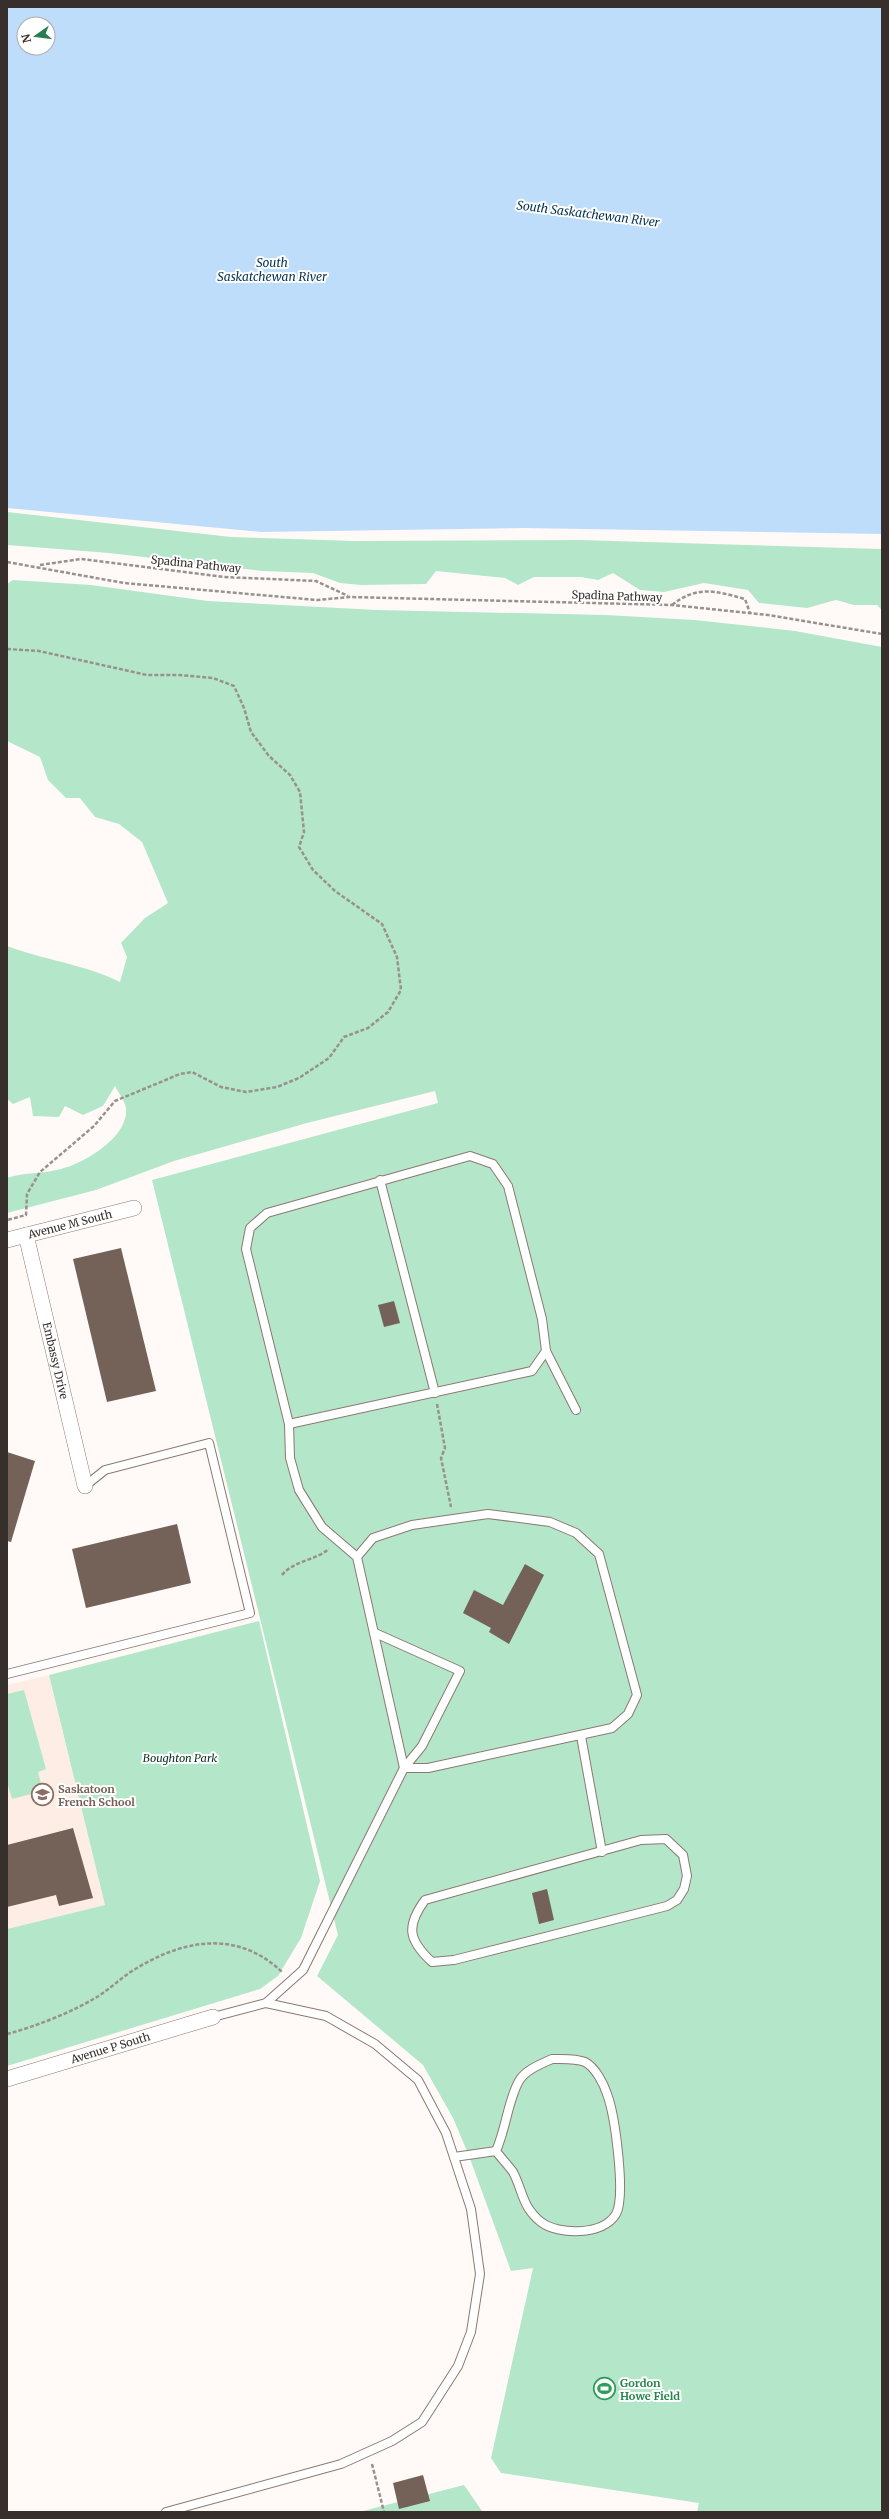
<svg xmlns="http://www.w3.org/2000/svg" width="889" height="2519" viewBox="0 0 889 2519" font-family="Merriweather,serif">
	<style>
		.built { fill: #feede4 }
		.green { fill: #b4e6ca }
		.water { fill: #beddfa; fill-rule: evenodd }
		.building { fill: #746259 }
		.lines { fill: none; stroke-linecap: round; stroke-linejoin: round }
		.service-casing { stroke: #8c7970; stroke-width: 10 }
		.minor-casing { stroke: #8c7970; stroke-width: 16 }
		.path { stroke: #98928f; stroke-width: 2.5; stroke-dasharray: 4 2; stroke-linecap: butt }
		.service { stroke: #fff; stroke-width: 8 }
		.minor { stroke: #fff; stroke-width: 15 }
		.labels { text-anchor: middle; stroke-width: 4; stroke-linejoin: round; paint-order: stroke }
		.street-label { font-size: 11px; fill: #372f2b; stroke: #fff }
		.park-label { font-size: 11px; font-style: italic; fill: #083220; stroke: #fff }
		.education-label { font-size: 11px; font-weight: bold; fill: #785e54; stroke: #fff; text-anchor: start }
		.leisure-label { font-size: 11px; font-weight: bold; fill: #27864d; stroke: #fff; text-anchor: start }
		.water-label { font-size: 12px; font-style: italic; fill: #053354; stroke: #fff }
	</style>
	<rect width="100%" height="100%" fill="#fffaf8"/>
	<path class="built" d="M49,1675L105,1905L7,1929V1685Z"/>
	<g class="green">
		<path d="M7,512L231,537L354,541L580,540L882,549V610L877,605H854L836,600L807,608L759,603L748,590L704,583L664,592L640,590L613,573L598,580L581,577H534L518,585L505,578L436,571L426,584L361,585L340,583L313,573L262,571L109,553L7,545Z"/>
		<path d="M13,580L91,585L208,601L377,610L606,615L695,620L795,631L882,647V2512H697L699,2503L501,2473L491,2458L533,2268L511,2271L469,2156L453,2118L423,2065L317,1976L338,1935L152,1180L438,1103L435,1091L307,1123L174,1161L96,1190L7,1213V1178C25,1172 43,1174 61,1169C85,1163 129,1137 126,1108C125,1101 118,1092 115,1086L103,1106L83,1115L65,1106L59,1117L33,1116L30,1097L13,1104L7,1099V946C44,960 84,964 120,982L127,957L121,943L145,918L168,903L142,842L119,824L95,817L80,798H66L48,780L40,757L7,741V584Z"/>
		<path d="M259,1621L320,1881L301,1938L278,1976L260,1989L7,2066V1929L105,1905L49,1675Z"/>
		<path d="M24,1690L46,1769L38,1772L43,1791L12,1799L7,1782V1694Z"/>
		<path d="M464,2485L482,2511L493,2512H359Z"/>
	</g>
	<path class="water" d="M7,7H882V534L524,528L261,532L7,508ZM24,24H48V48H24Z"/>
	<g class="building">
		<path d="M121,1248L156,1391L107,1402L73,1259Z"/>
		<path d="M394,1301L400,1323L384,1327L378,1305Z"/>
		<path d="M7,1452L35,1461L11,1542L7,1541Z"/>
		<path d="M177,1524L191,1583L86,1608L72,1549Z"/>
		<path d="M525,1564L544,1575L509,1644L489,1632L491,1628L463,1613L474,1590L503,1605Z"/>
		<path d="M73,1828L93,1898L59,1906L56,1895L7,1907V1845Z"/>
		<path d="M547,1889L554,1920L539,1924L532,1893Z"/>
		<path d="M423,2475L430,2501L399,2509L393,2483Z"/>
	</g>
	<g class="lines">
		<defs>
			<g id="service">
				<path d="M380,1180L435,1393"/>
				<path d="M289,1424L532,1371L546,1351"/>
				<path d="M357,1557L373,1538L412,1525L488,1514L550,1522L576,1533L599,1554L637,1695L628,1714L612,1728L428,1768H404L357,1557L322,1527L299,1490L290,1458L289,1424L246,1249L250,1228L267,1213L470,1156L493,1164L508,1186L542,1319L546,1351L576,1410"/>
				<path d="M7,1674L250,1613L209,1443L105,1470L85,1486"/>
				<path d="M581,1736L602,1852"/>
				<path d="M666,1839L683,1855L687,1876L684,1889L677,1900L667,1906L454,1960L432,1962C408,1940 406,1926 425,1900L641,1840Z"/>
				<path d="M213,2017L266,2003L303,1970L404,1768L422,1746L460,1671L375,1633"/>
				<path d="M552,2059C562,2059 575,2058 585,2062C595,2067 604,2084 607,2094C615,2115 626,2196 616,2214C603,2236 558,2235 541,2222C522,2207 523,2191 513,2172C508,2165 501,2158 496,2151C506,2129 508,2100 519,2081C525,2070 541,2064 552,2059Z"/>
				<path d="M454,2157L496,2151"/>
				<path d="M166,2512L341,2464L392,2441L422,2422L458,2366L471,2332L480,2274L471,2209L446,2133L418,2080L375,2044L326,2016L266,2003"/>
			</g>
			<g id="minor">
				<path id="s1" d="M26,1235L85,1486"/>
				<path id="s2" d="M7,1240L134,1208"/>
				<path id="s3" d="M7,2079L213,2017"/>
			</g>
		</defs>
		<use href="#service" class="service-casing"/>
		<use href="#minor" class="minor-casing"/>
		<g class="path">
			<path d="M7,562L124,583L317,600L350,597L672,605L768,615L882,634"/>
			<path d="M40,565L81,559L224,577L316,581L348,596"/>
			<path d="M672,605C697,585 716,591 745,599L750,613"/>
			<path d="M7,649L39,651L147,675H179L213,678L234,686L244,708L251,732L269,756L290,775L300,792L304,832L299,847L313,870L335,891L382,924L397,957L401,990L388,1012L368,1028L344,1037L329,1058L299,1078L277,1087L246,1092L221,1087L192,1072L180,1074L115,1101L94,1126L40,1172L27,1194L26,1215L7,1220"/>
			<path d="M437,1404L445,1448L441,1458L451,1507"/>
			<path d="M282,1575C293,1561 314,1561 329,1549"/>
			<path d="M7,2034C37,2026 70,2013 97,1997C108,1990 118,1981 129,1973C178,1941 235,1927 282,1972"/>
			<path d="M372,2464L384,2512"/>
		</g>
		<use href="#service" class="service"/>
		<use href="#minor" class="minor"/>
	</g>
	<defs>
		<symbol id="school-ring" viewBox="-11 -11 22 22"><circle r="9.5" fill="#fff" stroke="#8d6e63" stroke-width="1.5"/><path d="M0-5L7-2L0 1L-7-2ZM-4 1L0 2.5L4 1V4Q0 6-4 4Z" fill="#8d6e63"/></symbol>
		<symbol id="stadium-ring" viewBox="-11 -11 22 22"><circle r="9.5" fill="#fff" stroke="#2e9e5b" stroke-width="1.5"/><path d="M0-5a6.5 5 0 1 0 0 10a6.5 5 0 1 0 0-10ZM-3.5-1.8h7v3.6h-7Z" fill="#2e9e5b"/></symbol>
	</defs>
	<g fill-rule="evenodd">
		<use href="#school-ring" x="30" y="1782" width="25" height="25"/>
		<use href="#stadium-ring" x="592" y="2376" width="25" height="25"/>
	</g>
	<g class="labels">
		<g class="street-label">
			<text transform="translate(196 564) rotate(6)" y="4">Spadina Pathway</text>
			<text transform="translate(617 596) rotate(2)" y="4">Spadina Pathway</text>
			<text dy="4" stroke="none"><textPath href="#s2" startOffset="65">Avenue M South</textPath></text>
			<text dy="4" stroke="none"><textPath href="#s1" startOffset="129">Embassy Drive</textPath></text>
			<text dy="4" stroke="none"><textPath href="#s3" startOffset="108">Avenue P South</textPath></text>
		</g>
		<g class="park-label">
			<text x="180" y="1762">Boughton Park</text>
		</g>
		<g class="education-label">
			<text x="58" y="1793">Saskatoon<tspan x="58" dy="13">French School</tspan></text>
		</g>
		<g class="leisure-label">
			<text x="620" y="2387">Gordon<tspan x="620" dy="13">Howe Field</tspan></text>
		</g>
		<g class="water-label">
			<text transform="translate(588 214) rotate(7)" y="4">South Saskatchewan River</text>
			<text x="272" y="267">South<tspan x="272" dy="14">Saskatchewan River</tspan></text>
		</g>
	</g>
	<rect width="889" height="2519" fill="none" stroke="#372f2b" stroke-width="16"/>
	<g transform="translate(36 36) rotate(256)"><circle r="19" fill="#ffffff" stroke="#afacaa"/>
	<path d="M0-3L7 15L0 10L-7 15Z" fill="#277e52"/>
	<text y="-6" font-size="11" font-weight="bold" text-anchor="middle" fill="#372f2b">N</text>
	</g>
</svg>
